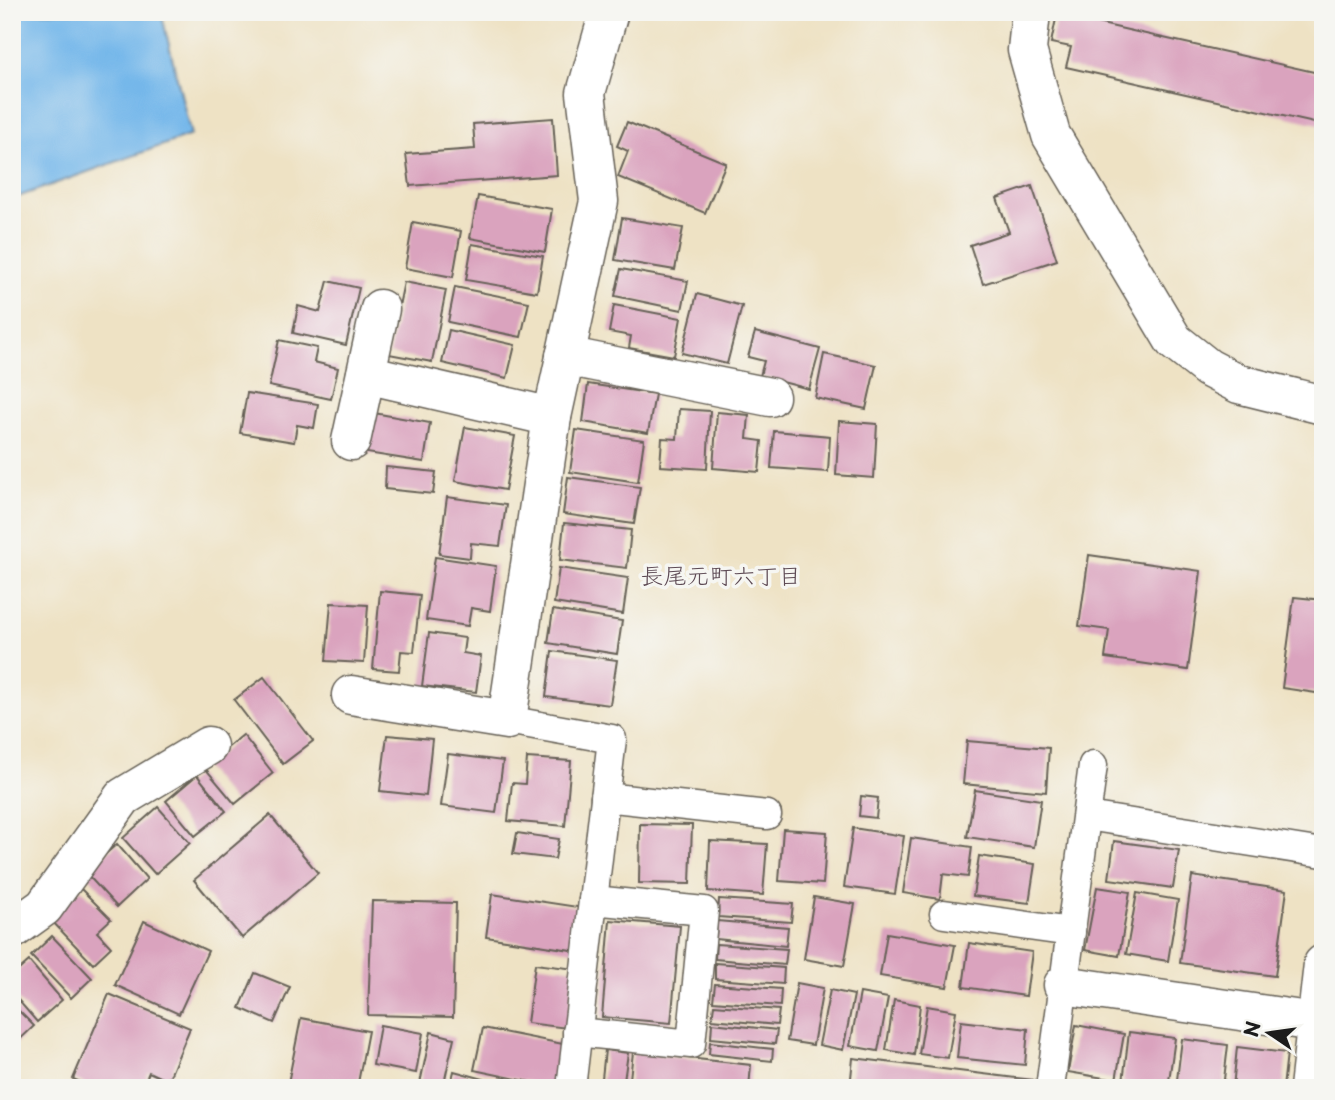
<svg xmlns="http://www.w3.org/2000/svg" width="1335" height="1100" viewBox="0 0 1335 1100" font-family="'Playpen Sans','Klee One',sans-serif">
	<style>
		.water { fill: #74b7ea; stroke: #486a83; stroke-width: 2 }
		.building { fill: #daa3be }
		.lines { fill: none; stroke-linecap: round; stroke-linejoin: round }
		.lane-casing { stroke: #666157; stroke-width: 31 }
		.street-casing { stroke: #666157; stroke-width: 41 }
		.lane { stroke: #fff; stroke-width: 28 }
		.street { stroke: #fff; stroke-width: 38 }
		.labels { text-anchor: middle; stroke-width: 7; stroke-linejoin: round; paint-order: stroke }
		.neighbourhood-label { font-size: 23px; fill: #5e4b55; stroke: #f6f6f2 }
	</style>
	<rect width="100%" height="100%" fill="#f6f6f2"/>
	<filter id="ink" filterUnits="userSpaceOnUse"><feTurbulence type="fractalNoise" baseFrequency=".0143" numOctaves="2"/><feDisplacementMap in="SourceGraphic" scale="14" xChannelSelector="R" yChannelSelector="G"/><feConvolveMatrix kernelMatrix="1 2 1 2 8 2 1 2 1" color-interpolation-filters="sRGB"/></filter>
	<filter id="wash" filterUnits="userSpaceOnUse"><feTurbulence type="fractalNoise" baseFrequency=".00686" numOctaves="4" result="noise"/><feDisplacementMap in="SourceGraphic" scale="28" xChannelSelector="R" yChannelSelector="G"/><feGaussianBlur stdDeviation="1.57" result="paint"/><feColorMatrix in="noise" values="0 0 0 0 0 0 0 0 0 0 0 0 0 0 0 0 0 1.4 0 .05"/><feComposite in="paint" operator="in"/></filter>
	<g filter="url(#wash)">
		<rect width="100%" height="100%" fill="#eee2c4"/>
		<path class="water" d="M12,12H161L191,135L12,199Z"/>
		<g id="blocks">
			<g class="building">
				<path d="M1057,14L1323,74V125L1066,67L1071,47L1051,43Z"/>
				<path d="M553,118L557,175L410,186L406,154L475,149L473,124Z"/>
				<path d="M627,122L726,163L705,213L618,177L628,151L617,146Z"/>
				<path d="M1032,186L1057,260L983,284L970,245L1009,232L997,198Z"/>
				<path d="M478,196L552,209L545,252L470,238Z"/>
				<path d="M622,218L683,228L675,270L615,260Z"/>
				<path d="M413,222L461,231L453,277L405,268Z"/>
				<path d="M472,244L543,256L537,292L466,280Z"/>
				<path d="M621,269L688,281L682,310L615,296Z"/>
				<path d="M328,281L359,288L346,345L293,333L298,306L320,312Z"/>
				<path d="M404,282L446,290L432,362L389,354Z"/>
				<path d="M455,287L529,302L521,337L448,322Z"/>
				<path d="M697,294L742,306L727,364L682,353Z"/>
				<path d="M614,305L681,318L674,356L629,348L631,336L609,332Z"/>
				<path d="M449,330L515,345L507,378L442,363Z"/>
				<path d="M755,332L820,349L809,389L760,376L764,361L748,357Z"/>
				<path d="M279,340L317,348L314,362L338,368L331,399L269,386Z"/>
				<path d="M824,354L876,365L866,409L815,398Z"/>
				<path d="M588,384L655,394L648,433L583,422Z"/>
				<path d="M247,393L318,404L314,428L297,425L294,442L240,433Z"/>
				<path d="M679,409L710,411L707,469L660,466L662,438L677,439Z"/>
				<path d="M717,412L749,415L747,439L762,441L759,472L713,468Z"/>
				<path d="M374,413L430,423L424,462L367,453Z"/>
				<path d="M839,421L877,424L874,478L836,475Z"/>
				<path d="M465,427L515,436L505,490L455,481Z"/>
				<path d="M576,430L644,440L638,482L570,472Z"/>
				<path d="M774,431L830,436L828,472L771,468Z"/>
				<path d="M386,467L436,472L433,494L385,489Z"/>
				<path d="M568,477L640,487L634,524L563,514Z"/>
				<path d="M447,497L506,505L500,546L471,543L470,558L439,554Z"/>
				<path d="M564,523L631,530L627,568L560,560Z"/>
				<path d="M1089,555L1201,571L1188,670L1105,658L1109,630L1079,626Z"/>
				<path d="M435,557L496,566L490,611L471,608L468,626L426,620Z"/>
				<path d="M559,568L628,578L623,614L554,603Z"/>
				<path d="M380,591L420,595L414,652L401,651L399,671L373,669Z"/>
				<path d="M1294,597L1323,600V694L1282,688Z"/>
				<path d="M331,603L368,605L364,663L326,661Z"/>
				<path d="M553,610L622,621L617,654L548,643Z"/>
				<path d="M429,633L465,638L463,653L481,656L476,692L422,686Z"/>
				<path d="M552,651L617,660L610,705L546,697Z"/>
				<path d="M264,677L313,741L283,764L234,700Z"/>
				<path d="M243,735L273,773L235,804L204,767Z"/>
				<path d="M387,735L432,739L426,796L380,791Z"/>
				<path d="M967,741L1049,748L1046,792L963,784Z"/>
				<path d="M448,754L503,761L496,813L441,806Z"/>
				<path d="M527,758L571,761L565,826L508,821L512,783L525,784Z"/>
				<path d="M197,775L226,811L195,836L166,801Z"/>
				<path d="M975,790L1041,800L1034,847L967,837Z"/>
				<path d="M861,796L878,798L876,818L859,816Z"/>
				<path d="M158,807L190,843L155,874L123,838Z"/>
				<path d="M270,815L318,873L242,938L194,880Z"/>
				<path d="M640,824L692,825L690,884L639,883Z"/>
				<path d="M853,828L904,836L895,894L844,887Z"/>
				<path d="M783,829L827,832L823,884L779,881Z"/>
				<path d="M517,833L559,839L555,859L513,854Z"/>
				<path d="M911,838L972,847L968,877L943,874L940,899L903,893Z"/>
				<path d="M710,841L767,844L763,895L708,891Z"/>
				<path d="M1114,841L1179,850L1173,888L1109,879Z"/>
				<path d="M117,844L147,879L117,907L85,872Z"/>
				<path d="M979,856L1035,864L1029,903L973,896Z"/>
				<path d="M1192,876L1287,890L1275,976L1180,963Z"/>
				<path d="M1097,887L1130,892L1119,956L1085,950Z"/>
				<path d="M81,889L111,919L97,932L111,947L93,964L50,919Z"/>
				<path d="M1137,893L1178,900L1168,961L1126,954Z"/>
				<path d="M492,894L584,908L578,951L486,937Z"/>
				<path d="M814,897L855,904L844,966L804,959Z"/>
				<path d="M719,899L793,904L791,922L718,917Z"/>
				<path d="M372,901L456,903L453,1017L368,1015Z"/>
				<path d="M610,920L680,926L671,1023L602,1017Z"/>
				<path d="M144,921L208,951L179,1014L115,985Z"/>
				<path d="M717,921L788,927L786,946L716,939Z"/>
				<path d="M887,933L955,945L947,987L880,976Z"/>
				<path d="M52,936L92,978L71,998L31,956Z"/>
				<path d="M969,943L1032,952L1026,996L963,987Z"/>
				<path d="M716,944L787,949L785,965L715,959Z"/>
				<path d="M29,961L62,1000L37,1022L12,993V976Z"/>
				<path d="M715,963L784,968L783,984L715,979Z"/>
				<path d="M535,964L576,969L567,1028L527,1023Z"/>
				<path d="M255,973L290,987L274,1023L240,1008Z"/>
				<path d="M797,983L823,988L813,1045L787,1041Z"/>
				<path d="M715,984L781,989L780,1006L713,1001Z"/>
				<path d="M830,990L854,995L843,1050L819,1045Z"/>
				<path d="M860,993L888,998L878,1051L850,1046Z"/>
				<path d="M109,994L190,1028L168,1081L149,1072L142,1088H95L73,1079Z"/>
				<path d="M894,1000L920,1005L914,1055L886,1050Z"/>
				<path d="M12,1004L34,1026L12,1047Z"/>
				<path d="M714,1005L779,1010L777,1025L712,1019Z"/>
				<path d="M927,1006L956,1011L948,1058L919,1054Z"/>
				<path d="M301,1018L368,1031L357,1088H287Z"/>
				<path d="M961,1021L1028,1029L1025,1065L957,1058Z"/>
				<path d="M712,1023L777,1030L775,1044L711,1038Z"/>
				<path d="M380,1025L423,1033L416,1073L373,1065Z"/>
				<path d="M1076,1025L1124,1034L1116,1080L1068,1072Z"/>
				<path d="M483,1028L568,1045L559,1088L474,1070Z"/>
				<path d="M431,1032L454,1038L443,1088H419Z"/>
				<path d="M1129,1032L1175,1038L1168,1088L1123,1082Z"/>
				<path d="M1182,1039L1228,1045L1223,1088H1176Z"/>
				<path d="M710,1042L773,1049L772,1061L709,1054Z"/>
				<path d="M1237,1047L1287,1053L1283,1088H1233Z"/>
				<path d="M605,1050L628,1053L623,1088H601Z"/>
				<path d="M633,1052L751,1065L749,1088H629Z"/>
				<path d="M853,1058L1033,1080V1088H850Z"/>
				<path d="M454,1071L513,1087V1088H450Z"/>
			</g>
		</g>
	</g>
	<g filter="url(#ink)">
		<use href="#blocks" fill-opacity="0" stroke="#666157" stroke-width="2"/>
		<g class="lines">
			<defs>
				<g id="lane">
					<path d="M507,720L612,739L571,1088"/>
					<path d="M605,797L767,815"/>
					<path d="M1087,816L1323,853"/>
					<path d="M944,914L1071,932"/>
					<path d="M577,1032L691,1044L704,911L593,900"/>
					<path d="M1050,1088L1093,765"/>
				</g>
				<g id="street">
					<path d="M1031,12L1027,50L1051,135L1174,341L1208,368L1239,384L1323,405"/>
					<path d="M565,356L770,397"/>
					<path d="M366,374L552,417"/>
					<path d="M351,441L380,309"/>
					<path d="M351,695L507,720L552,417L599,201L586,93L609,12"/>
					<path d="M12,930L44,907L123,797L208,746"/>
					<path d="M1063,985L1315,1022"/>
					<path d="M1309,1088L1323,964"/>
				</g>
			</defs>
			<use href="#lane" class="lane-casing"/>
			<use href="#street" class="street-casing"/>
			<use href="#lane" class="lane"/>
			<use href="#street" class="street"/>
		</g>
	</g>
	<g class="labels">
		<g class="neighbourhood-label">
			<text x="721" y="584">長尾元町六丁目</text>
		</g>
	</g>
	<rect width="1335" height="1100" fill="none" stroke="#f6f6f2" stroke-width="42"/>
	<g transform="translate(1269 1033) rotate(283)" stroke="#f6f6f2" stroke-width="5" paint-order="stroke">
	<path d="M0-5L12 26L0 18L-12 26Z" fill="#1c1c1c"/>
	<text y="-10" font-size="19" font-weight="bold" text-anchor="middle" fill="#1c1c1c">N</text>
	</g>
</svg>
